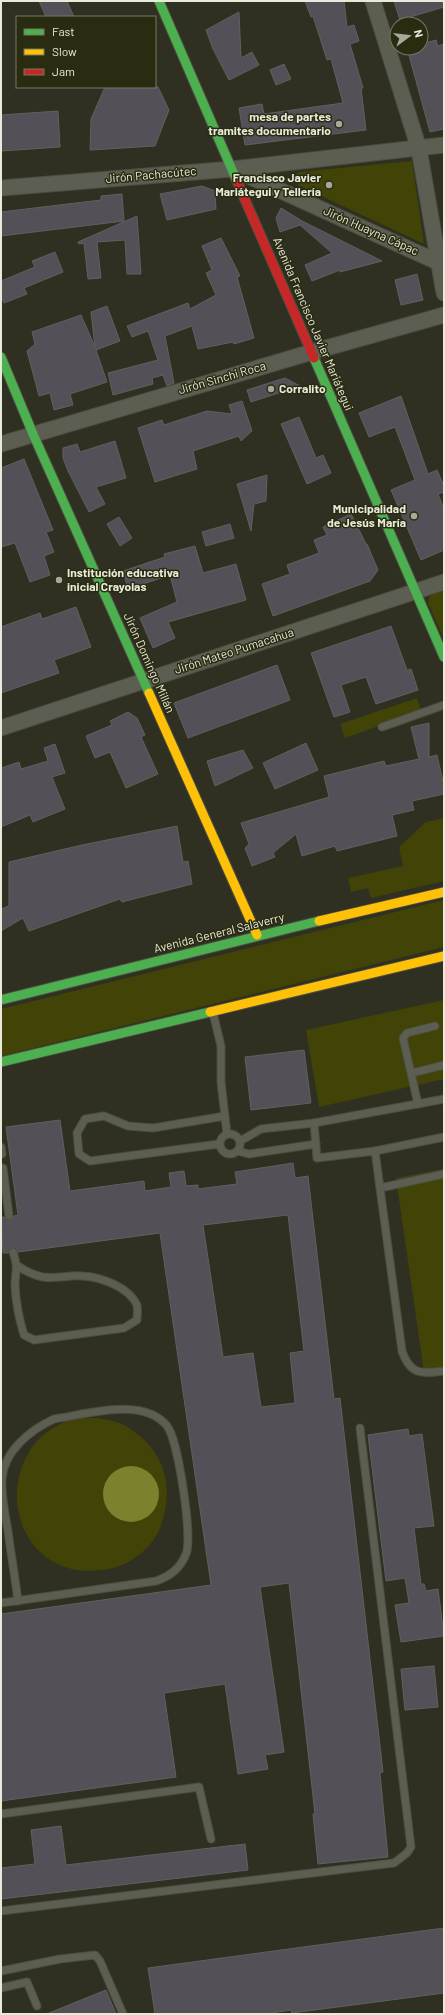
<svg xmlns="http://www.w3.org/2000/svg" width="445" height="2015" viewBox="0 0 445 2015" font-family="Barlow,sans-serif">
	<style>
		.green { fill: #414406; fill-rule: evenodd }
		.water { fill: #7c812e }
		.building { fill: #535057; stroke: #60605f; fill-rule: evenodd }
		.lines { fill: none; stroke-linecap: round; stroke-linejoin: round }
		.lane-casing { stroke: #4c4d40; stroke-width: 9 }
		.street-casing { stroke: #4c4d40; stroke-width: 17 }
		.fast-casing { stroke: #4c4d40; stroke-width: 11 }
		.slow-casing { stroke: #4c4d40; stroke-width: 11 }
		.jam-casing { stroke: #4c4d40; stroke-width: 11 }
		.lane { stroke: #5d5e52; stroke-width: 7 }
		.street { stroke: #5d5e52; stroke-width: 15 }
		.fast { stroke: #4caf50; stroke-width: 9 }
		.slow { stroke: #ffc107; stroke-width: 9 }
		.jam { stroke: #c62828; stroke-width: 9 }
		.poi-dot { fill: #a7a999; stroke: #2a2c11; stroke-width: 1.5 }
		.labels { text-anchor: middle; stroke-width: 3; stroke-linejoin: round; paint-order: stroke }
		.poi-label { font-size: 12px; font-weight: bold; fill: #e8eada; stroke: #2a2c11; text-anchor: end }
		.street-label { font-size: 12px; fill: #e8eada; stroke: #2a2c11 }
	</style>
	<rect width="100%" height="100%" fill="#2f3021"/>
	<g class="green">
		<path d="M412,161L424,244L298,185L294,176L299,172Z"/>
		<path d="M444,589V639L428,603L430,596Z"/>
		<path d="M417,698L421,711L345,738L340,724Z"/>
		<path d="M444,818V881L371,898L368,888L351,892L348,878L403,866L399,847L426,822Z"/>
		<path d="M444,900V947L1,1056V1009Z"/>
		<path d="M444,1000V1079L319,1107L306,1030Z"/>
		<path d="M444,1169V1370L424,1372L396,1178Z"/>
		<path d="M98,1418C106,1420 117,1421 124,1425C164,1448 176,1485 160,1528C153,1546 132,1564 113,1568C99,1571 86,1572 72,1569C13,1555 0,1478 40,1438C49,1430 61,1422 74,1419C81,1418 90,1418 98,1418ZM152,1475C157,1484 159,1491 158,1501L131,1521L122,1520L113,1515Z"/>
	</g>
	<circle class="water" cx="131" cy="1494" r="28"/>
	<g class="building">
		<path d="M39,1H67L74,17H46Z"/>
		<path d="M305,1H344L347,27L354,25L359,41L350,44L363,88H361L366,130L245,145L239,108L262,104L264,114L343,103L331,59L327,60L313,16L311,17Z"/>
		<path d="M394,1H444V7L400,20Z"/>
		<path d="M239,12L241,58L252,52L259,65L229,80L213,49L206,30Z"/>
		<path d="M436,40L438,46L444,44V129L430,132L407,48H421V44Z"/>
		<path d="M284,64L291,79L276,85L270,70Z"/>
		<path d="M105,87H158L169,110L155,146L90,150L91,119Z"/>
		<path d="M58,111L60,147L1,151V115Z"/>
		<path d="M202,186L215,191L216,209L167,220L160,194Z"/>
		<path d="M122,194L124,221L1,236V212L101,200V196Z"/>
		<path d="M281,208L302,221L382,261L340,272V270L312,281L305,265L332,253L300,225L280,232L276,218Z"/>
		<path d="M137,216L141,274H127L125,240L97,242L101,278L88,279L84,243L79,244L78,242Z"/>
		<path d="M221,238L240,276L237,277L254,338L234,344L233,342L198,349L192,326L165,336L174,383L167,386L163,375L152,378L153,384L113,395L108,373L158,360L148,331L132,337L127,326L188,303L190,309L216,295L206,273L212,270L202,246Z"/>
		<path d="M55,252L63,272L24,288L27,294L4,303L1,296V281L35,267L32,261Z"/>
		<path d="M417,274L423,300L401,305L395,280Z"/>
		<path d="M107,306L120,341L96,350L107,382L70,394L73,405L54,410L50,393L39,396L27,351L35,344L32,332L81,315L95,347L91,312Z"/>
		<path d="M285,378L300,386L251,402L247,390Z"/>
		<path d="M401,396L428,474L437,470L444,486V492L438,494L444,509V550L421,560L391,490L415,480L395,427L369,437L359,413Z"/>
		<path d="M242,401L252,431L241,441L239,436L193,451L197,469L155,482L138,428L162,420L164,425L207,411L232,414L229,405Z"/>
		<path d="M299,417L316,458L323,455L331,473L307,484L281,424Z"/>
		<path d="M115,441L126,478L96,487L105,504L89,512L68,471L63,458V448L77,444L80,452Z"/>
		<path d="M24,459L53,530L46,532L54,552L44,556L50,575L30,582L15,543L1,547V468Z"/>
		<path d="M267,475L266,501L254,504L251,531L237,484Z"/>
		<path d="M351,514L366,544H367L378,570L370,581L273,616L262,584L290,574L287,565L319,553L314,540L327,535L323,527Z"/>
		<path d="M119,517L132,538L120,546L107,524Z"/>
		<path d="M230,524L234,538L206,546L202,532Z"/>
		<path d="M195,546L203,573L236,564L246,600L168,622L175,638L153,648L140,618L177,602L170,575L128,589L123,571L165,557L164,554Z"/>
		<path d="M76,607L91,647L54,660L59,673L1,693V627L40,613L42,619Z"/>
		<path d="M391,626L407,670L411,669L418,690L376,704L366,677L341,685L350,712L334,717L311,653Z"/>
		<path d="M277,665L290,700L188,738L174,703Z"/>
		<path d="M128,712L137,718L145,735L141,737L158,774L126,788L110,752L95,758L86,736L112,725L110,721Z"/>
		<path d="M429,723V757L437,755L444,786V794L412,801L414,810L392,815L397,836L337,851L335,846L302,856L296,834L273,853L275,857L252,866L245,848L249,844L241,823L329,797L324,776L384,761L386,766L419,759L411,727Z"/>
		<path d="M306,743L318,770L275,789L263,763Z"/>
		<path d="M55,744L65,773L52,777L65,809L33,822L30,815L1,827V768L19,762L21,769L48,761L44,748Z"/>
		<path d="M243,750L253,768L215,786L207,761Z"/>
		<path d="M177,826L183,862L188,861L192,884L122,902L120,899L29,931L23,918L1,931V909L9,906V862L82,845Z"/>
		<path d="M304,1050L311,1103L251,1110L245,1057Z"/>
		<path d="M60,1120L70,1191L144,1181L145,1191L171,1187L169,1173L184,1171L186,1186L198,1185V1189L237,1184L235,1172L293,1163L295,1178L308,1176L334,1399L340,1398L383,1772L380,1773L388,1857L318,1864L313,1814H315L289,1583L260,1587L284,1752L265,1755L268,1769L238,1774L225,1684L164,1693L176,1777L1,1801V1614L211,1585L160,1233L18,1252L16,1248L12,1247L8,1253H3L1,1217H4L9,1221L12,1220L14,1216L18,1215L6,1127ZM288,1215L304,1351L290,1353L295,1403L261,1407L253,1353L223,1357L203,1225Z"/>
		<path d="M408,1429L409,1436L422,1434L434,1526L414,1528L421,1584H424L426,1591L438,1589L444,1636L401,1642L395,1605L409,1603L405,1578L386,1581L368,1435Z"/>
		<path d="M434,1666L438,1707L405,1710L401,1669Z"/>
		<path d="M61,1826L66,1865L245,1844L248,1870L1,1899V1868L35,1864L31,1830Z"/>
		<path d="M444,1928V1993L292,2013L291,2010L265,2014H155L148,1968Z"/>
		<path d="M106,1990L116,2014H49V2013Z"/>
	</g>
	<g class="lines">
		<defs>
			<g id="lane">
				<path d="M382,727L444,705"/>
				<path d="M213,1013L221,1046V1082L227,1134"/>
				<path d="M412,1073L444,1065"/>
				<path d="M418,1104L403,1038L407,1033L435,1026"/>
				<path d="M314,1123L317,1158L375,1151L444,1137"/>
				<circle cx="230" cy="1144" r="10"/>
				<path d="M240,1141L261,1129L314,1123L444,1099"/>
				<path d="M219,1144L90,1161L79,1154L77,1133L85,1119L104,1116L128,1126L153,1128L225,1116"/>
				<path d="M1,1147L2,1154"/>
				<path d="M238,1151L249,1154L316,1144"/>
				<path d="M375,1151L402,1351C410,1375 422,1374 444,1371"/>
				<path d="M3,1168L9,1216"/>
				<path d="M380,1188L444,1174"/>
				<path d="M13,1252C19,1269 15,1271 15,1286C16,1302 19,1319 24,1335L34,1340L124,1328L137,1320C137,1315 138,1309 137,1305C129,1287 101,1277 82,1276C69,1275 56,1279 43,1277C33,1275 25,1271 18,1266"/>
				<path d="M1,1603L156,1581C170,1576 180,1569 186,1554C193,1538 178,1439 167,1426C164,1422 157,1417 153,1415C126,1402 82,1415 54,1419C30,1430 4,1451 2,1479C1,1496 5,1514 8,1531C11,1554 15,1577 18,1601"/>
				<path d="M1,1814L199,1787L211,1839"/>
				<path d="M1,1911L394,1863L407,1853L411,1847L360,1428"/>
				<path d="M1,1971L60,1959L95,1955L100,1961L123,2014"/>
				<path d="M1,1988L27,1982L37,2006"/>
			</g>
			<g id="street">
				<path d="M373,1L419,149L444,293"/>
				<path d="M233,169L444,265"/>
				<path d="M1,188L232,169L444,145"/>
				<path d="M1,444L312,352L444,315"/>
				<path d="M1,728L444,582"/>
			</g>
			<g id="fast">
				<path d="M159,1L236,179"/>
				<path d="M1,357L33,434L149,693"/>
				<path d="M314,358L444,657"/>
				<path d="M1,1000L319,921"/>
				<path d="M1,1062L210,1012"/>
			</g>
			<g id="slow">
				<path d="M149,693L257,935"/>
				<path d="M319,921L444,892"/>
				<path d="M210,1012L444,956"/>
			</g>
			<path id="jam" d="M236,179L314,358"/>
		</defs>
		<use href="#lane" class="lane-casing"/>
		<use href="#street" class="street-casing"/>
		<use href="#fast" class="fast-casing"/>
		<use href="#slow" class="slow-casing"/>
		<use href="#jam" class="jam-casing"/>
		<use href="#lane" class="lane"/>
		<use href="#street" class="street"/>
		<use href="#fast" class="fast"/>
		<use href="#slow" class="slow"/>
		<use href="#jam" class="jam"/>
	</g>
	<g class="poi-dot">
		<circle cx="339" cy="124" r="4"/>
		<circle cx="329" cy="185" r="4"/>
		<circle cx="271" cy="389" r="4"/>
		<circle cx="414" cy="516" r="4"/>
		<circle cx="59" cy="580" r="4"/>
	</g>
	<g class="labels">
		<g class="poi-label">
			<text x="331" y="121">mesa de partes<tspan x="331" dy="14">tramites documentario</tspan></text>
			<text x="321" y="182">Francisco Javier<tspan x="321" dy="14">Mariátegui y Tellería</tspan></text>
			<text x="279" y="393" text-anchor="start">Corralito</text>
			<text x="406" y="513">Municipalidad<tspan x="406" dy="14">de Jesús María</tspan></text>
			<text x="67" y="577" text-anchor="start">Institución educativa<tspan x="67" dy="14">inicial Crayolas</tspan></text>
		</g>
		<g class="street-label">
			<text transform="translate(151 175) rotate(-5)" y="4">Jirón Pachacútec</text>
			<text transform="translate(371 231) rotate(24)" y="4">Jirón Huayna Cápac</text>
			<text transform="translate(313 324) rotate(67)" y="4">Avenida Francisco Javier Mariátegui</text>
			<text transform="translate(222 378) rotate(-16)" y="4">Jirón Sinchi Roca</text>
			<text transform="translate(234 651) rotate(-18)" y="4">Jirón Mateo Pumacahua</text>
			<text transform="translate(149 663) rotate(66)" y="4">Jirón Domingo Millán</text>
			<text transform="translate(219 933) rotate(-14)" y="4">Avenida General Salaverry</text>
		</g>
	</g>
	<rect width="445" height="2015" fill="none" stroke="#e8eada" stroke-width="4"/>
	<rect x="16" y="16" width="140" height="72" fill="#2a2c11" stroke="#767861"/>
	<rect x="24" y="29" width="20" height="6" fill="#4caf50" stroke="#767861"/>
	<text x="52" y="36" font-size="12" fill="#e8eada">Fast</text>
	<rect x="24" y="49" width="20" height="6" fill="#ffc107" stroke="#767861"/>
	<text x="52" y="56" font-size="12" fill="#e8eada">Slow</text>
	<rect x="24" y="69" width="20" height="6" fill="#c62828" stroke="#767861"/>
	<text x="52" y="76" font-size="12" fill="#e8eada">Jam</text>
	<g transform="translate(409 36) rotate(75)"><circle r="19" fill="#2a2c11" stroke="#767861"/>
	<path d="M0-3L7 15L0 10L-7 15Z" fill="#a7a999"/>
	<text y="-6" font-size="11" font-weight="bold" text-anchor="middle" fill="#e8eada">N</text>
	</g>
</svg>
